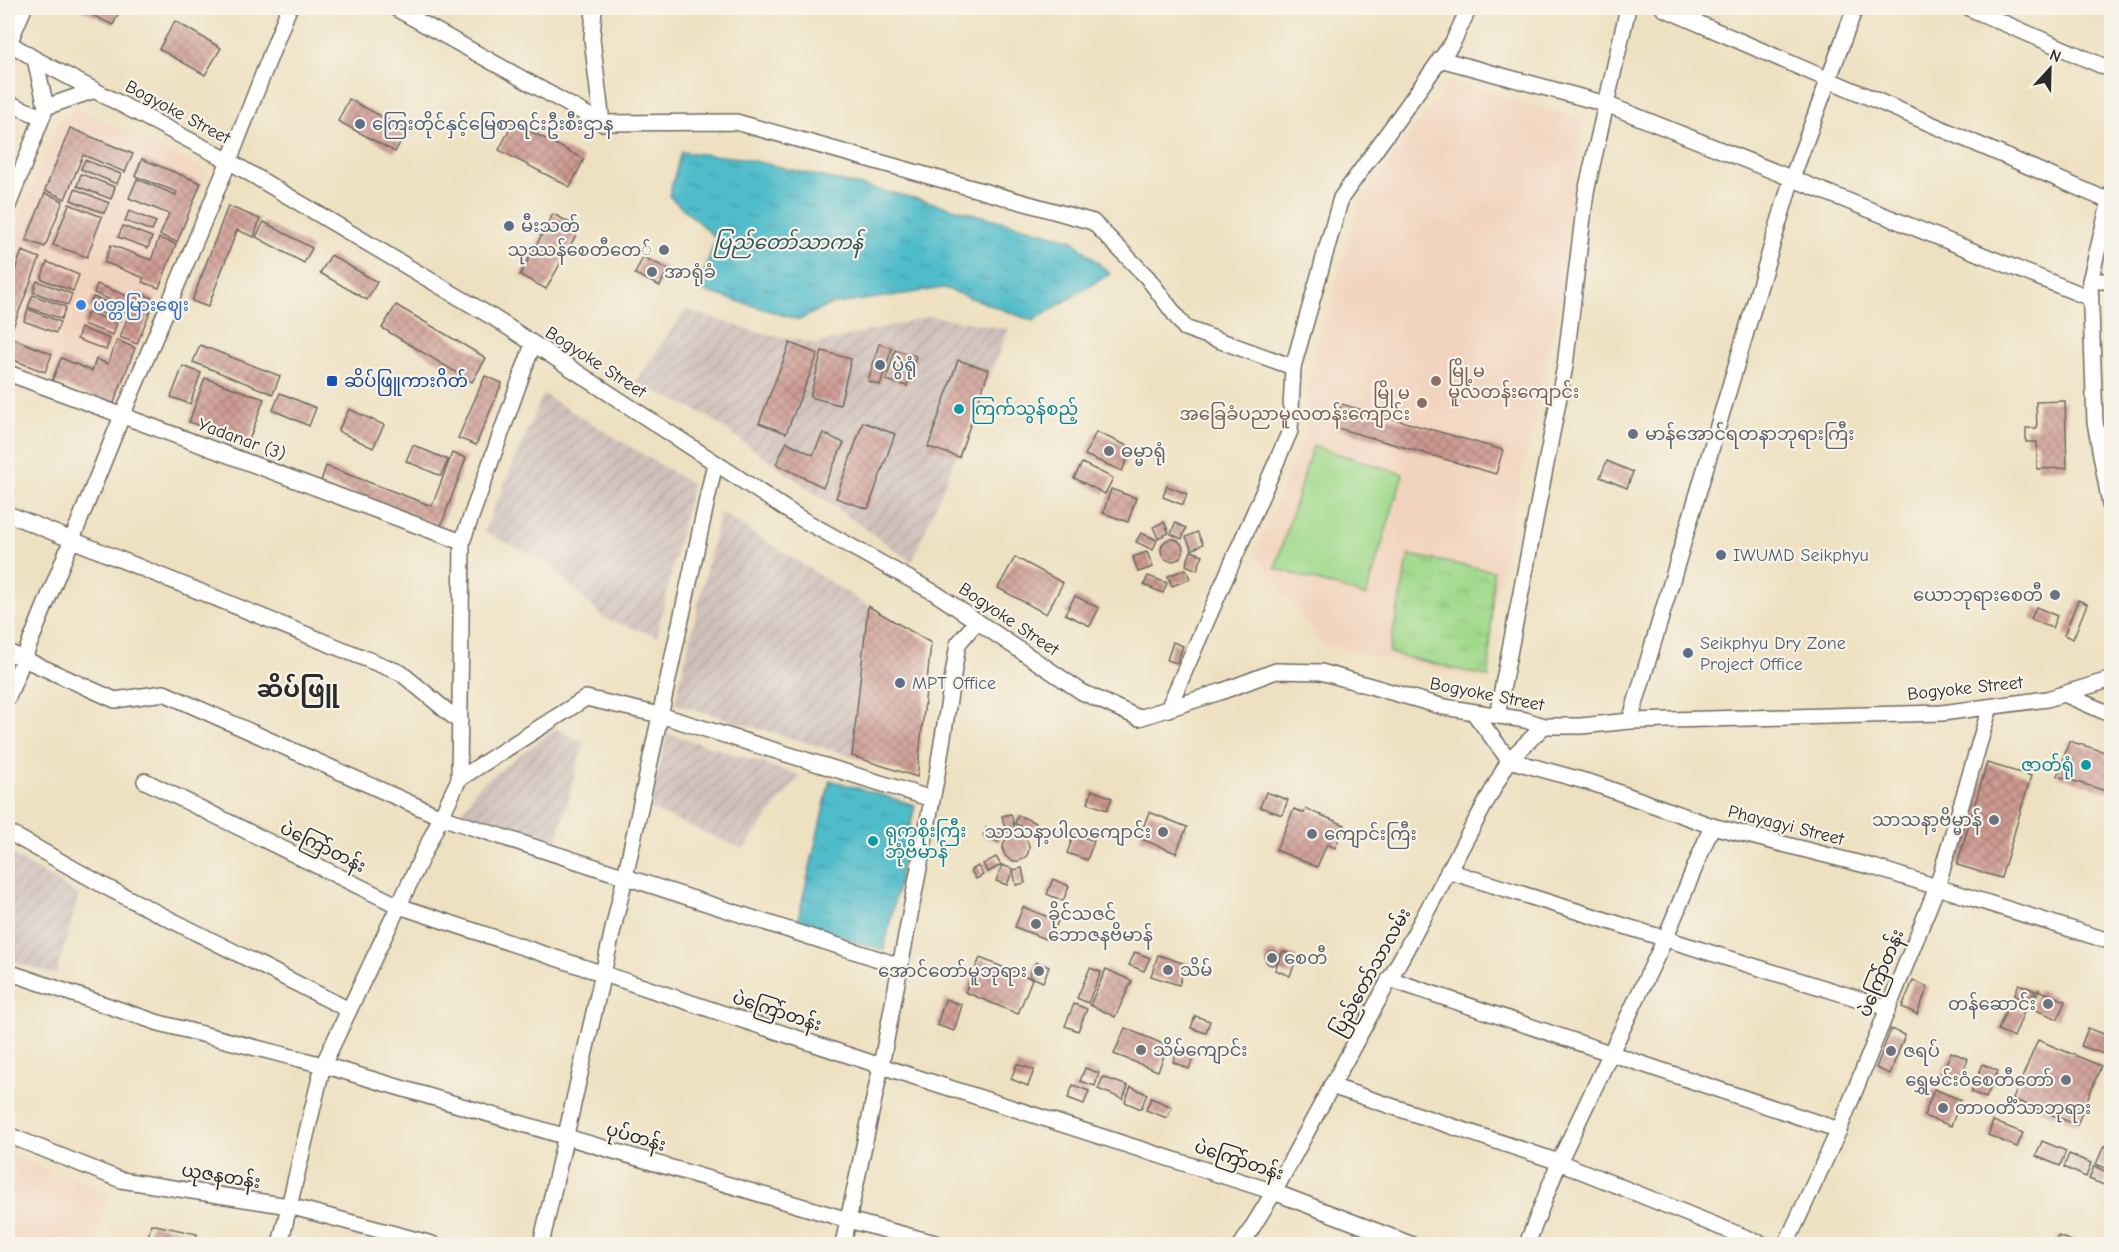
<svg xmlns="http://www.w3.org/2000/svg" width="2119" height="1252" viewBox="0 0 2119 1252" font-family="'Comic Neue','Noto Sans Myanmar',sans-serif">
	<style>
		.built { fill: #f2d4be }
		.industrial { fill: url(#industrial-furrows) }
		.grass { fill: url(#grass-tufts); stroke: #65825b; stroke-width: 1.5 }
		.pitch { fill: #9fd98b; stroke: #65825b; stroke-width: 1.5 }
		.water { fill: url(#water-ripples); stroke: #3e747a; stroke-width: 1.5 }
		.building { fill: url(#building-cross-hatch) }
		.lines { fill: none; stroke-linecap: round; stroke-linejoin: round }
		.street-casing { stroke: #6f6b60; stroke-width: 18 }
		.street { stroke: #fff; stroke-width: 15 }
		.service-dot { fill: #5c6f8a; stroke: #f7f3e8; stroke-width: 2 }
		.worship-dot { fill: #6b7280; stroke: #f7f3e8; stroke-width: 2 }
		.shop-dot { fill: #3f7fe0; stroke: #f7f3e8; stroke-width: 2 }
		.transit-dot { fill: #1a4fb4; stroke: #f7f3e8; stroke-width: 2 }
		.education-dot { fill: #8d6e63; stroke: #f7f3e8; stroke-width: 2 }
		.culture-dot { fill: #0f9aa8; stroke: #f7f3e8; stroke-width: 2 }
		.labels { text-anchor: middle; stroke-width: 4.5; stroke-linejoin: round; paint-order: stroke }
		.street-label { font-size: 18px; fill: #2b2b2b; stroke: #f7f3e8 }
		.service-label { font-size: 18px; fill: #4e5e75; stroke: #f7f3e8; text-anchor: start }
		.worship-label { font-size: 18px; fill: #5b616d; stroke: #f7f3e8; text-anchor: start }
		.shop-label { font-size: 18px; fill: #366cbe; stroke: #f7f3e8; text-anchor: start }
		.education-label { font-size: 18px; fill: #785e54; stroke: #f7f3e8; text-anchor: start }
		.transit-label { font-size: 18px; fill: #164399; stroke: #f7f3e8; text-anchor: start }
		.culture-label { font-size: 18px; fill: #0d838f; stroke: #f7f3e8; text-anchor: start }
		.water-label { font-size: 20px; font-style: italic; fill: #36565b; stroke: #f7f3e8 }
		.district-label { font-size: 24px; font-weight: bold; fill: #2b2b2b; stroke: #f7f3e8 }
	</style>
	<defs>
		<pattern id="industrial-furrows" width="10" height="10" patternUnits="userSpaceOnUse" patternTransform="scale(1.5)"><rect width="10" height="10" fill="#cfc0ba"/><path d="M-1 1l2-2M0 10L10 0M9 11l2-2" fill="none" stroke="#b2a5a0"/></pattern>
		<pattern id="grass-tufts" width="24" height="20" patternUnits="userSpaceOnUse" patternTransform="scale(1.5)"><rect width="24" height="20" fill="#9fd98b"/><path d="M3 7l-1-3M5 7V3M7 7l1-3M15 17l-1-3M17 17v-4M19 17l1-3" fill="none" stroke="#89ba78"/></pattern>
		<pattern id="water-ripples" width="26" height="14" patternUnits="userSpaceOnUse" patternTransform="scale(1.5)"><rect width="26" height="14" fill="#50bcca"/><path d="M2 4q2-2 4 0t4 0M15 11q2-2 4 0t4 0" fill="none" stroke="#4399a4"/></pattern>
		<pattern id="building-cross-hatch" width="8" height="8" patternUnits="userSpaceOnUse" patternTransform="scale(1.5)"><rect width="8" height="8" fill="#ce9a92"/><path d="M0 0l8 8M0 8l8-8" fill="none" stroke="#a77e77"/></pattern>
	</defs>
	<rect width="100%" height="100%" fill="#f7f3e8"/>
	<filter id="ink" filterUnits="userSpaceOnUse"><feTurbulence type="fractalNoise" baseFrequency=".0167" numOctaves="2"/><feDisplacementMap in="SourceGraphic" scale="12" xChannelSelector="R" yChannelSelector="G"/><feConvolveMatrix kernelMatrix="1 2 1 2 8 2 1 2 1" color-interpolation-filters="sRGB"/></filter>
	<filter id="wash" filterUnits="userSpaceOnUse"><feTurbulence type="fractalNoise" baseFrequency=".008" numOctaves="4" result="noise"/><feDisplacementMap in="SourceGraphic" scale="24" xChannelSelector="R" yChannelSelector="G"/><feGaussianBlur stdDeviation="1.35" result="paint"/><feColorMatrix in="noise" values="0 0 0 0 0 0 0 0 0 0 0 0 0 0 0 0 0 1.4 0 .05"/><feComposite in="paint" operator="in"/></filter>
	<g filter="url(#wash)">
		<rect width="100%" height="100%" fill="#eee1c1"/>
		<g class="built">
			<path d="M1450,81L1583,119L1557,314L1477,680L1323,645L1255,554L1303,440L1310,366L1360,202Z"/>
			<path d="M75,107L207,172L118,402L8,362V249L59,120Z"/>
			<path d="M8,1154L110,1193L96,1244H8Z"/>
		</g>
		<g class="industrial">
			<path d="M686,309L749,330L816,344L931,316L1009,329L912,562L704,414L635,382Z"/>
			<path d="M543,394L692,484L657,636L605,619L545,561L484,532Z"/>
			<path d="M720,512L868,606L852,756L675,704Z"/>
			<path d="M556,728L584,743L555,846L459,818L476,788Z"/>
			<path d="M667,733L800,775L743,849L650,809Z"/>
			<path d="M8,852L79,895L56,975L8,960Z"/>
		</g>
		<path class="grass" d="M1409,555L1493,571L1489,677L1389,653Z"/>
		<path class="pitch" d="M1313,446L1403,474L1366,596L1275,568Z"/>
		<g class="water">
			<path d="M681,152L741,158L922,200L1072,240L1110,274L1033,321L944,288L829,305L799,320L698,289L716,238L669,196Z"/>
			<path d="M830,780L915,805L884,950L797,924Z"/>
		</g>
		<g id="blocks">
			<g class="building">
				<path d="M77,8H121L113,25Z"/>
				<path d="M175,21L221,48L205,75L159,49Z"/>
				<path d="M349,99L407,130L395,152L338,121Z"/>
				<path d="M513,122L584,159L570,187L499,150Z"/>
				<path d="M70,128L133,154L125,172L83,155L65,199L45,190Z"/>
				<path d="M142,159L201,183L177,242L160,235L169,214L129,198L137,179L176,195L177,192L135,176Z"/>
				<path d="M85,160L121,174L117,184L81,169Z"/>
				<path d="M81,174L115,187L111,199L77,186Z"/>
				<path d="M75,189L109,203L104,213L71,200Z"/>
				<path d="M45,193L63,201L45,247L26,240Z"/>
				<path d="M69,204L102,217L87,257L53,245Z"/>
				<path d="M228,206L260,219L254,237L237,230L208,307L192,301Z"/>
				<path d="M129,211L156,222L152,231L125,221Z"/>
				<path d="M553,214L580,228L546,289L520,275Z"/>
				<path d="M264,222L312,248L304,263L256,237Z"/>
				<path d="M123,226L152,237L148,248L118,237Z"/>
				<path d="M159,238L176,244L159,288L142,282L144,278L104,262L111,245L151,260Z"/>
				<path d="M22,251L40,258L9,337L52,354L45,372L8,358V289Z"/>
				<path d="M331,255L377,282L367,300L320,273Z"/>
				<path d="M643,257L668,269L660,286L635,274Z"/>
				<path d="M47,262L79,275L73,291L41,279Z"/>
				<path d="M37,281L72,294L68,305L33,292Z"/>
				<path d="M97,284L130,297L126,306L94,293Z"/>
				<path d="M138,292L155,299L137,344L120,337Z"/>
				<path d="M33,295L66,307L61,319L28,307Z"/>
				<path d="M93,297L125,309L121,321L89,308Z"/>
				<path d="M396,305L486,358L472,382L382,328Z"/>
				<path d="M28,309L60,322L56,333L24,321Z"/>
				<path d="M88,312L117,323L113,335L83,324Z"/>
				<path d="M81,328L110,339L106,350L77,339Z"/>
				<path d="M117,340L135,348L113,405L52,381L61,358L92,371L96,359L108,364Z"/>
				<path d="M790,343L818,354L786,433L759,423Z"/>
				<path d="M879,344L892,348L880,385L868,381Z"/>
				<path d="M200,345L280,376L273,394L193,362Z"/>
				<path d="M895,350L916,356L907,386L886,380Z"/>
				<path d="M822,351L851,359L840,405L810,397Z"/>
				<path d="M958,360L989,370L959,457L928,447Z"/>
				<path d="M183,366L201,373L190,404L171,397Z"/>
				<path d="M485,376L502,383L476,445L458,438Z"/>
				<path d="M205,378L264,399L248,443L189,422Z"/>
				<path d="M280,393L316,408L309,426L273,410Z"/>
				<path d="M2065,401L2067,468L2037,469V442H2026V428H2037L2036,402Z"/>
				<path d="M1341,404L1503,450L1496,474L1334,427Z"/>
				<path d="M349,409L384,425L373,448L338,431Z"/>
				<path d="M863,422L895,434L868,509L836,498Z"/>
				<path d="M1096,432L1132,448L1122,471L1085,455Z"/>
				<path d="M823,433L844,443L823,487L776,464L787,442L813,455Z"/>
				<path d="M413,445L448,460L441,476L406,461Z"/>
				<path d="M452,453L466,458L441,526L321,481L326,466L432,506Z"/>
				<path d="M1607,461L1633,472L1627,488L1600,477Z"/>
				<path d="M1082,463L1113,478L1105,494L1074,478Z"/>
				<path d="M1167,486L1187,494L1183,505L1163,497Z"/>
				<path d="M1111,489L1136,498L1128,522L1103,513Z"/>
				<path d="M1164,522L1169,533L1158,538L1153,527Z"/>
				<path d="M1175,523L1186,528L1182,539L1171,534Z"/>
				<path d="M1197,532L1203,544L1192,550L1186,537Z"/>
				<path d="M1141,533L1157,540L1153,550L1136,542Z"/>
				<circle cx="1172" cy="550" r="11"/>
				<path d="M1191,551L1203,555L1197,570L1186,565Z"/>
				<path d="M1147,552L1153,567L1138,572L1133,557Z"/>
				<path d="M1015,557L1063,583L1046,614L998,588Z"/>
				<path d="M1186,569L1190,579L1172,586L1168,576Z"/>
				<path d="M1148,576L1167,583L1163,593L1144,585Z"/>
				<path d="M1075,596L1099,608L1090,626L1065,614Z"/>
				<path d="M2078,600L2087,604L2073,639L2064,635Z"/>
				<path d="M868,606L931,643L917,777L852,756Z"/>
				<path d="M2036,607L2057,616L2052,628L2031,619Z"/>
				<path d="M1173,642L1183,646L1177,663L1167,660Z"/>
				<path d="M2069,741L2112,754V793L2058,776Z"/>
				<path d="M1987,763L2031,776L2001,878L1957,865Z"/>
				<path d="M1092,790L1112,798L1107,810L1088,803Z"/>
				<path d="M1266,792L1288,800L1282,815L1260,807Z"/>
				<path d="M1294,809L1304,813L1306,809L1345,825L1335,848L1327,844L1317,867L1276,850Z"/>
				<path d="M1149,812L1187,827L1176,853L1139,838Z"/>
				<path d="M1011,814L1015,830L1006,832L1002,816Z"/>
				<path d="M1018,815L1036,823L1033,831L1015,824Z"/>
				<path d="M986,828L1002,834L999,842L983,836Z"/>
				<path d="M1074,834L1094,841L1087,860L1067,853Z"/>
				<circle cx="1016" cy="848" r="13"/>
				<path d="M996,857L1001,865L988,872L983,864Z"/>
				<path d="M1002,865L1013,869L1007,885L996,881Z"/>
				<path d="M978,866L983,875L976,879L971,870Z"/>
				<path d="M1022,868L1025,883L1016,885L1013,870Z"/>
				<path d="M1053,879L1069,886L1063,901L1047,894Z"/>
				<path d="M1023,907L1058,921L1050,941L1015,927Z"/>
				<path d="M1283,951L1297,957L1290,976L1275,970Z"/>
				<circle cx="1272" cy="958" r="7"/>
				<path d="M1135,952L1150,958L1144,971L1129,965Z"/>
				<path d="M1158,955L1186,964L1179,985L1151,976Z"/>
				<path d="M980,958L1032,979L1018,1014L965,992Z"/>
				<path d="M1036,962L1049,967L1043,982L1029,976Z"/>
				<path d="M1090,968L1101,972L1088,1003L1077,998Z"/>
				<path d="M1106,969L1132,981L1115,1017L1090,1005Z"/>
				<path d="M1913,981L1928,987L1917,1014L1902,1007Z"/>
				<path d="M2019,984L2035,991L2030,1003L2014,996Z"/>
				<path d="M2038,990L2065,1001L2058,1019L2031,1008Z"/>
				<path d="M945,999L962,1005L954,1031L937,1025Z"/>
				<path d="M1074,1004L1087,1009L1078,1031L1065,1026Z"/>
				<path d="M2008,1006L2024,1012L2014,1037L1998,1030Z"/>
				<path d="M1195,1016L1210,1021L1206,1033L1191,1028Z"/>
				<path d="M1125,1028L1168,1046L1158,1071L1114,1054Z"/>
				<path d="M2088,1028L2112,1037V1057L2081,1046Z"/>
				<path d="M1891,1029L1905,1035L1890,1074L1876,1068Z"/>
				<path d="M2038,1040L2101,1066L2077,1125L2013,1099Z"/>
				<path d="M1178,1049L1194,1055L1189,1069L1173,1062Z"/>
				<path d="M1951,1052L1968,1059L1958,1085L1940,1078Z"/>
				<path d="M1017,1064L1034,1070L1028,1086L1011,1079Z"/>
				<path d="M1983,1064L1998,1071L1986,1098L1971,1092Z"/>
				<path d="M1085,1068L1099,1073L1095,1086L1080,1081Z"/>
				<path d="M1103,1077L1128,1086L1123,1099L1098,1089Z"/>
				<path d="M1073,1085L1089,1091L1084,1104L1068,1098Z"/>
				<path d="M1131,1087L1147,1094L1141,1109L1125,1102Z"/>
				<path d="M1934,1089L1961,1100L1951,1126L1924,1116Z"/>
				<path d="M1151,1098L1172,1107L1167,1118L1146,1110Z"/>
				<path d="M1993,1121L2023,1133L2017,1147L1988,1135Z"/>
				<path d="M2042,1141L2066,1151L2060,1166L2036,1156Z"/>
				<path d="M2104,1146L2112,1150V1171L2096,1164Z"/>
				<path d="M2069,1154L2091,1163L2086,1177L2064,1167Z"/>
				<path d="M2094,1166L2109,1173L2104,1185L2089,1179Z"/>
				<path d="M151,1224L197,1234L195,1244H164L147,1241Z"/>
				<path d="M2058,1236L2080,1244H2055Z"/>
			</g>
		</g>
	</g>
	<g filter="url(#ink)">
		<use href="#blocks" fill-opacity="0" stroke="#6f6b60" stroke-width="1.5"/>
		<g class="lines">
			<defs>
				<g id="street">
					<path d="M395,8L602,123"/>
					<path d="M594,8L592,39L602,123L736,122L1093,222L1147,277L1185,328L1293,367"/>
					<path d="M1663,8L2109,201"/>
					<path d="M1969,8L2112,70"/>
					<path d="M8,42L35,59L229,161L494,318L798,517L935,593L1082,692L1139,718L1223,691L1276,671L1321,672L1444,707L1525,720L1544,726H1581L1630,721L1942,713L2047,699L2112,679"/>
					<path d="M9,43L24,8"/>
					<path d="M35,59L46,107L95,90"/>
					<path d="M1440,59L1606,104L2090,298"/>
					<path d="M8,103L42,117"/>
					<path d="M2112,192L2090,281L2095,422L2112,515"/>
					<path d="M8,206L46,107"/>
					<path d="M2090,281H2112"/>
					<path d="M8,373L462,542"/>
					<path d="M8,514L401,673L460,722"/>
					<path d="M8,652L115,700L164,693L441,817L900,966"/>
					<path d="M2064,694L2112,715"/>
					<path d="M8,697L122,416L229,161L289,8"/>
					<path d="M1168,709L1290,431L1293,367L1341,198L1453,42L1469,8"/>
					<path d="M1474,713L1509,760L1595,784L1712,826L1873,867L2112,942"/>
					<path d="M1497,716L1565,366L1586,192L1628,8"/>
					<path d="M1630,721L1792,178L1855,8"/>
					<path d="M459,779L586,698L660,715L932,799"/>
					<path d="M145,781L399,906L881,1066L1274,1192L1410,1244"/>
					<path d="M8,832L108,888L349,1010"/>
					<path d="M1448,871L1888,1008"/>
					<path d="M8,972L159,1023L323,1065L848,1220L939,1244"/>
					<path d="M1389,979L1839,1130"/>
					<path d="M1331,1086L1559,1162L1762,1244"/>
					<path d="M8,1135L121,1180L289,1206L432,1244"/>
					<path d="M280,1244L323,1065L459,779L462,542L533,344"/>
					<path d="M541,1244L625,877L715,463"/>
					<path d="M843,1244L881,1066L937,774L958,644L977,621"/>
					<path d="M1242,1244L1274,1192L1509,760L1544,726"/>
					<path d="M1527,1244L1559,1162L1665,939L1712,826"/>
					<path d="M1786,1244L1839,1130L1937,887L1990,707"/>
				</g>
			</defs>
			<use href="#street" class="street-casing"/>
			<use href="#street" class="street"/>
		</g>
	</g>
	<g class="service-dot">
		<circle cx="360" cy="124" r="6"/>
		<circle cx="509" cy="226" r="6"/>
		<circle cx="880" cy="365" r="6"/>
		<circle cx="1721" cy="555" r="6"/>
		<circle cx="1688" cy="653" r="6"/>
		<circle cx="900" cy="683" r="6"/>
	</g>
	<g class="worship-dot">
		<circle cx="664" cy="250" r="6"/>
		<circle cx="652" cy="272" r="6"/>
		<circle cx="1633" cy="434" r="6"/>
		<circle cx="1109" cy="451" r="6"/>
		<circle cx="2055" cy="595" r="6"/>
		<circle cx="1994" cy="820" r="6"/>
		<circle cx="1163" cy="832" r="6"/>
		<circle cx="1312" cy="834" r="6"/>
		<circle cx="1036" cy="924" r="6"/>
		<circle cx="1272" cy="958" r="6"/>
		<circle cx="1168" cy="970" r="6"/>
		<circle cx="1039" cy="971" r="6"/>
		<circle cx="2048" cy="1004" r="6"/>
		<circle cx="1141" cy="1050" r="6"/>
		<circle cx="1891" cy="1051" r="6"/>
		<circle cx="2066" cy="1080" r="6"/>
		<circle cx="1943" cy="1108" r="6"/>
	</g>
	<circle class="shop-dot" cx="81" cy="305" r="6"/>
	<rect class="transit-dot" x="326" y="375" width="12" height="12" rx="3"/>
	<g class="education-dot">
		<circle cx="1436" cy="381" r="6"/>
		<circle cx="1422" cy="403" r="6"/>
	</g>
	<g class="culture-dot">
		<circle cx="959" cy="409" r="6"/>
		<circle cx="2086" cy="765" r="6"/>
		<circle cx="873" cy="841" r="6"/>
	</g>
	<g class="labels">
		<g class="street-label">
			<text transform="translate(178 112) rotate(28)" y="6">Bogyoke Street</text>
			<text transform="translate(596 362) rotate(33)" y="6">Bogyoke Street</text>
			<text transform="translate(242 439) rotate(20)" y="6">Yadanar (3)</text>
			<text transform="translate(1009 619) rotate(34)" y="6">Bogyoke Street</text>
			<text transform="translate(1965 688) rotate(-6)" y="6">Bogyoke Street</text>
			<text transform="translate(1487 694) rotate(11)" y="6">Bogyoke Street</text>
			<text transform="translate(1786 825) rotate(14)" y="6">Phayagyi Street</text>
			<text transform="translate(323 847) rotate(26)" y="6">ပဲကြော်တန်း</text>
			<text transform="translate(1371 972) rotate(-61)" y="6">ပြည်တော်သာလမ်း</text>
			<text transform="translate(1881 973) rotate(-68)" y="6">ပဲကြော်တန်း</text>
			<text transform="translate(777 1011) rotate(18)" y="6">ပဲကြော်တန်း</text>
			<text transform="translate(636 1137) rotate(16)" y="6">ပုပ်တန်း</text>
			<text transform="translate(1239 1160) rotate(18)" y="6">ပဲကြော်တန်း</text>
			<text transform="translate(221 1176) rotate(9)" y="6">ယုဇနတန်း</text>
		</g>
		<g class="service-label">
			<text x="372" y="130">ကြေးတိုင်နှင့်မြေစာရင်းဦးစီးဌာန</text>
			<text x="521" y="232">မီးသတ်</text>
			<text x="892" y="371">ပွဲရုံ</text>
			<text x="1733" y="561">IWUMD Seikphyu</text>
			<text x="1700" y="649">Seikphyu Dry Zone<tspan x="1700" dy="21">Project Office</tspan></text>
			<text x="912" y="689">MPT Office</text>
		</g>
		<g class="worship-label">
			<text x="652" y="256" text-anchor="end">သုဿန်စေတီတေ်</text>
			<text x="664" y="278">အာရုံခံ</text>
			<text x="1645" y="440">မာန်အောင်ရတနာဘုရားကြီး</text>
			<text x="1121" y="457">ဓမ္မာရုံ</text>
			<text x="2043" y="601" text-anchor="end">ယောဘုရားစေတီ</text>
			<text x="1982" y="826" text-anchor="end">သာသနာ့ဗိမ္မာန်</text>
			<text x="1151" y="838" text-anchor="end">သာသနာ့ပါလကျောင်း</text>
			<text x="1324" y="840">ကျောင်းကြီး</text>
			<text x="1048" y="920">ခိုင်သဇင်<tspan x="1048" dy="21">ဘောဇနဗိမာန်</tspan></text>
			<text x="1284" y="964">စေတီ</text>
			<text x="1180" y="976">သိမ်</text>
			<text x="1027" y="977" text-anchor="end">အောင်တော်မူဘုရား</text>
			<text x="2036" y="1010" text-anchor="end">တန်ဆောင်း</text>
			<text x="1153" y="1056">သိမ်ကျောင်း</text>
			<text x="1903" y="1057">ဇရပ်</text>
			<text x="2054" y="1086" text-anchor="end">ရွှေမင်းဝံစေတီတော်</text>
			<text x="1955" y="1114">တာဝတိံသာဘုရား</text>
		</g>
		<g class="shop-label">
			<text x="93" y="311">ပတ္တမြားဈေး</text>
		</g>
		<g class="education-label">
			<text x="1448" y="377">မြို့မ<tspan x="1448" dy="21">မူလတန်းကျောင်း</tspan></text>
			<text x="1410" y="399" text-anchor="end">မြို့မ<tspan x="1410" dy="21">အခြေခံပညာမူလတန်းကျောင်း</tspan></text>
		</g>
		<g class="transit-label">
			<text x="344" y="387">ဆိပ်ဖြူကားဂိတ်</text>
		</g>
		<g class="culture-label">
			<text x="971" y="415">ကြက်သွန်စည့်</text>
			<text x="2074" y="771" text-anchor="end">ဇာတ်ရုံ</text>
			<text x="885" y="837">ရုက္ခစိုးကြီး<tspan x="885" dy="21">ဘုံဗိမာန်</tspan></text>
		</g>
		<g class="water-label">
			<text x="788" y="249">ပြည်တော်သာကန်</text>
		</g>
		<g class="district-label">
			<text x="298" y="697">ဆိပ်ဖြူ</text>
		</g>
	</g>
	<rect width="2119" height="1252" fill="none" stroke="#f7f3e8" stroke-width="30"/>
	<g transform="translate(2050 69) rotate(22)" stroke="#f7f3e8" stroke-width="4.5" paint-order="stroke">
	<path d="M0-4.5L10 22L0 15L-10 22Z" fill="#2b2b2b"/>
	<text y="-9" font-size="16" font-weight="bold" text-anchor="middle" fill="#2b2b2b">N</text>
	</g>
</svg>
